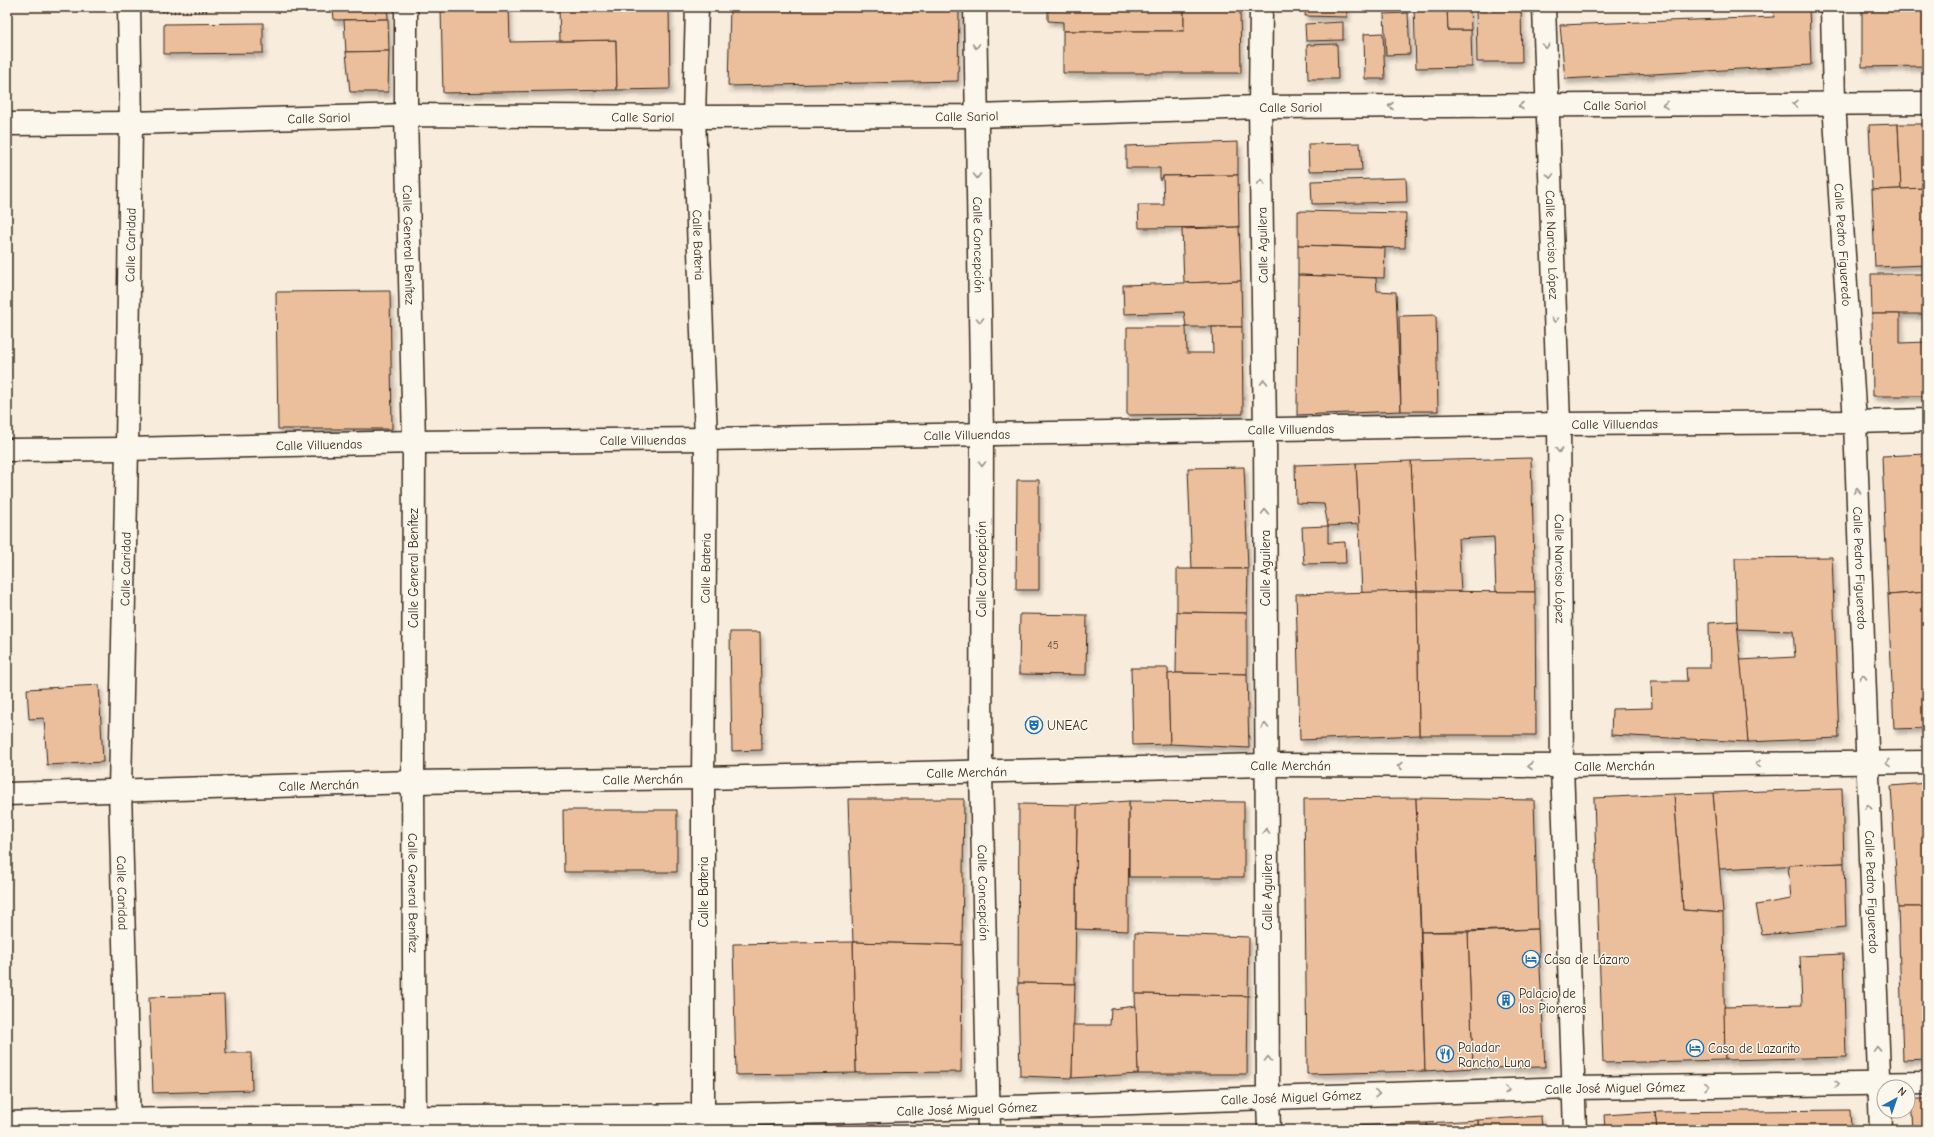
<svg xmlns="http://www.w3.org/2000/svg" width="1934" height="1137" viewBox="0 0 1934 1137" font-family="'Comic Neue',sans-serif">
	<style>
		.building { fill: #ecbf9c; stroke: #3b2a1e; filter: url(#shadow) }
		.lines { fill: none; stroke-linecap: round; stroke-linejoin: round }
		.minor-casing { stroke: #3b2a1e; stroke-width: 25 }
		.tertiary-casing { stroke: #3b2a1e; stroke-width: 25 }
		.secondary-casing { stroke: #3b2a1e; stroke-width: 25 }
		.path { stroke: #3b2a1e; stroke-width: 2.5; stroke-dasharray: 1 3; stroke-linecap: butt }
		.minor { stroke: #fbf7ec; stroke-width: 22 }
		.tertiary { stroke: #fbf7ec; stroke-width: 22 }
		.secondary { stroke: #fbf7ec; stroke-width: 22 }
		.oneway { stroke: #9b9085 }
		.labels { text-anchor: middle; stroke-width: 3; stroke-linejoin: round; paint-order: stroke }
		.number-label { font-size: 11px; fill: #674f3e }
		.street-label { font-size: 13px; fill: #3b2a1e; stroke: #fbf7ec }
		.poi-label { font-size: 13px; fill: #3b2a1e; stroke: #fbf7ec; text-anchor: start }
	</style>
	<defs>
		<filter id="shadow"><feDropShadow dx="2.5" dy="4.5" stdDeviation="2" flood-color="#0004"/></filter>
	</defs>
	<rect width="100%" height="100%" fill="#f8ecdc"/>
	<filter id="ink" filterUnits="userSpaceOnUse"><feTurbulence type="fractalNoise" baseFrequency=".025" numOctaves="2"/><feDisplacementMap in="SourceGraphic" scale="8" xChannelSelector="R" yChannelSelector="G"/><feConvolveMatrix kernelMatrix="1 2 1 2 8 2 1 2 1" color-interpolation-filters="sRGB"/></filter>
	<g filter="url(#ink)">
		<g class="building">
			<path d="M333,7H387L388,19L334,20Z"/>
			<path d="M441,7H509L510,42L616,40L617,90L443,93Z"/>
			<path d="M559,7H669L670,89L617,90L616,40L560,41Z"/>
			<path d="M730,7H959L958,81L728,86Z"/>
			<path d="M1048,7H1184V31H1063V22L1048,21Z"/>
			<path d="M1184,7H1240L1241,73H1063V31H1184Z"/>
			<path d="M1306,7H1347V17L1305,16Z"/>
			<path d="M1414,7H1447L1448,30H1471L1472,67L1416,68Z"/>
			<path d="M1447,7H1470L1471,30H1448Z"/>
			<path d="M1476,7H1521L1522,62H1477Z"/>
			<path d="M1773,7H1809L1811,65L1565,79L1560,25L1774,17Z"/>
			<path d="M1862,7H1927V66L1862,67Z"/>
			<path d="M1408,13L1410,54L1386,55L1384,14Z"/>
			<path d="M388,19L389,51L346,52L344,20Z"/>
			<path d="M1343,22V40L1306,41L1305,24Z"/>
			<path d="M263,23V53L164,54V24Z"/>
			<path d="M1383,33L1385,79H1365L1364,34Z"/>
			<path d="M1337,44L1338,79H1308L1307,45Z"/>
			<path d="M389,51L388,92H350L346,52Z"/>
			<path d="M1898,124L1901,189L1872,190L1869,125Z"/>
			<path d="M1898,124H1927V188L1901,189Z"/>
			<path d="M1238,142V175L1163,176L1160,181V168H1126V146Z"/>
			<path d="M1360,143L1362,170L1309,171L1308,144Z"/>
			<path d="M1238,175L1239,227L1139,228L1138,205H1164L1163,176Z"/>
			<path d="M1406,178L1407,202L1312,204L1311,181Z"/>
			<path d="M1927,188V265L1875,267L1872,190Z"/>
			<path d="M1298,211L1406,213L1405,248L1298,245Z"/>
			<path d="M1239,227L1241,281L1184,283L1182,229Z"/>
			<path d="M1298,245L1385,248L1384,278L1298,275Z"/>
			<path d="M1871,274H1927V314H1872Z"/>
			<path d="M1298,275L1376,278L1377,291L1396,292L1401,411L1297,415Z"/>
			<path d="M1241,281L1242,327H1186L1184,312L1124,314L1123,285Z"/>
			<path d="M390,291L392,429H278L276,292Z"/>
			<path d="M1872,314H1900V343L1927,342V396H1873Z"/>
			<path d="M1436,315L1438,411H1401L1399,316Z"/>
			<path d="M1127,327H1186L1187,353H1213L1212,327H1242L1243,414L1127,415Z"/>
			<path d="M1927,454V592L1888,595L1882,456Z"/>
			<path d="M1531,458L1535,592H1496L1494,537L1458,539L1461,592L1417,591L1411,461Z"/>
			<path d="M1411,461L1417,591L1362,593L1356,463Z"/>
			<path d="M1356,463L1359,524L1328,526L1324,504L1296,503L1295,465Z"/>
			<path d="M1244,467L1248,569H1192L1188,468Z"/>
			<path d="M1017,480H1039V590H1016Z"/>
			<path d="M1328,526V543L1345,542L1346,563L1304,564L1302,527Z"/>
			<path d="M1832,557L1839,738L1748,742L1740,660L1795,657L1793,631L1737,629L1735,558Z"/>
			<path d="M1177,569H1248L1247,613L1177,612Z"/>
			<path d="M1417,591L1535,592L1536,735H1419Z"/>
			<path d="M1417,591L1419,735L1300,740L1296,594Z"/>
			<path d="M1927,592V728L1894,729L1888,595Z"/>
			<path d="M1177,612L1247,613V674L1176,673Z"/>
			<path d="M1020,614L1087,615L1086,675L1019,674Z"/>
			<path d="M1737,621L1748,742L1611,735L1612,709L1652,708L1651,681H1687L1686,668H1710L1709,623Z"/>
			<path d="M730,632H760L762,750L732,751Z"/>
			<path d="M1131,668H1168L1170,744L1133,745Z"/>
			<path d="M1176,673L1247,674L1249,748L1170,744L1168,674Z"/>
			<path d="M99,685L103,762L47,765L44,718L29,719L27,689Z"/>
			<path d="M1927,783V907H1898L1891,786Z"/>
			<path d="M1842,788L1844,863L1719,869L1713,793Z"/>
			<path d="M1713,793L1723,913L1683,910L1674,794Z"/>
			<path d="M1674,794L1683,910L1723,913L1725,1060L1603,1063L1594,798Z"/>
			<path d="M1416,798L1425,1071L1307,1074L1304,799Z"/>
			<path d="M1416,798L1534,800L1538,929L1421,932Z"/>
			<path d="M848,799H964L962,945L853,942Z"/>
			<path d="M1129,801L1244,802V877H1129Z"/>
			<path d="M1129,801L1128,931L1076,929L1077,805Z"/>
			<path d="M1019,804L1077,805L1075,984L1018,983Z"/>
			<path d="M563,810H677V872H564Z"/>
			<path d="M1844,863L1846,927L1762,935L1756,905L1791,899L1788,865Z"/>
			<path d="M1898,907H1927V1059L1903,1060Z"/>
			<path d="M1538,929L1545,1067L1473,1068L1468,932Z"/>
			<path d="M1421,932H1468L1473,1068L1425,1071Z"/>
			<path d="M1135,933L1249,937L1248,996L1135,994Z"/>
			<path d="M853,942L962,945L961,1072L856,1073Z"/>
			<path d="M853,942L856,1073L736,1075L733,944Z"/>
			<path d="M1843,954L1846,1057L1725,1060L1724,1007L1802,1005L1800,956Z"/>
			<path d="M1018,983L1075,984L1072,1078L1020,1076Z"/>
			<path d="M1135,994L1248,996L1247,1074H1138Z"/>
			<path d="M224,995L226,1053H251L252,1090L153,1093L149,997Z"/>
			<path d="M1136,1006L1138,1074L1072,1078L1073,1025H1110L1111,1009Z"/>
			<path d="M1911,1099H1927V1130H1913Z"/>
			<path d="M1850,1110L1851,1130H1657L1655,1112Z"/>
			<path d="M1655,1112L1657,1130H1605L1604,1115Z"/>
			<path d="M1541,1116L1542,1130H1478V1120Z"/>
			<path d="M1478,1120V1130H1427V1123Z"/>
			<path d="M1427,1123V1130H1302V1128Z"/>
			<path d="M1249,1127V1130H1164Z"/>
		</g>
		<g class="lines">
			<defs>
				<g id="minor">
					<path id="s1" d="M129,7L131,123L127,449L120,790L129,1130"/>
					<path id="s2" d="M697,7L694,117L706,439L703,778V1129"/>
					<path id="s3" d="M975,7L982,434L981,771L989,1130"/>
					<path id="s4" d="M1544,7L1559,424L1562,766L1575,1130"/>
					<path id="s5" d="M7,124L131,123L406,115L694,117L976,116L1260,107L1927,103"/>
					<path id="s6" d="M7,450L127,449L414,442L706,439L1559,424L1855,422L1927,420"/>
					<path id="s7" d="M7,1123C239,1115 472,1119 704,1115C892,1112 1080,1105 1268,1098L1265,429L1260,107L1261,7"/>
				</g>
				<g id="tertiary">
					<path id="s8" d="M406,7V115L414,442L413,782L415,1130"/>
					<path id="s9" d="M1832,7L1834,103L1855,422L1881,1130"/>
					<path id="s10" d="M7,794L413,782L703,778L1266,765L1562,766L1927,762"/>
				</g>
				<g id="secondary">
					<path id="s11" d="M1269,1130L1268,1098L1573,1088L1927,1083"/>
				</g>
			</defs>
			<use href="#minor" class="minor-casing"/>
			<use href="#tertiary" class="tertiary-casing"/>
			<use href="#secondary" class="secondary-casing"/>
			<path class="path" d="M163,7V12L206,11V7"/>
			<use href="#minor" class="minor"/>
			<use href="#tertiary" class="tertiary"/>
			<use href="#secondary" class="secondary"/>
		</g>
		<defs><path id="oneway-chevron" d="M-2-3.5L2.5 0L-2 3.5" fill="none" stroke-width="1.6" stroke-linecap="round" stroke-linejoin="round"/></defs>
		<g class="oneway">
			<use href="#oneway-chevron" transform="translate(976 46) rotate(89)"/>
			<use href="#oneway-chevron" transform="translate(1546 46) rotate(88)"/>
			<use href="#oneway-chevron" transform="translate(1795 104) rotate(179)"/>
			<use href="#oneway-chevron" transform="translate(1665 105) rotate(179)"/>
			<use href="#oneway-chevron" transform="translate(1391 106) rotate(180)"/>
			<use href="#oneway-chevron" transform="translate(1521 106) rotate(180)"/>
			<use href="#oneway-chevron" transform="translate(977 176) rotate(89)"/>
			<use href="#oneway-chevron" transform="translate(1550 176) rotate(88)"/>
			<use href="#oneway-chevron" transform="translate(1261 182) rotate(-91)"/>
			<use href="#oneway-chevron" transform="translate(980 320) rotate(89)"/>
			<use href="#oneway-chevron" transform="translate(1555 320) rotate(88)"/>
			<use href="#oneway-chevron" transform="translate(1264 382) rotate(-91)"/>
			<use href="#oneway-chevron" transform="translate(1559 450) rotate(90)"/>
			<use href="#oneway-chevron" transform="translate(982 464) rotate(90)"/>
			<use href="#oneway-chevron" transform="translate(1857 491) rotate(-92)"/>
			<use href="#oneway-chevron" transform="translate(1265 512) rotate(-90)"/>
			<use href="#oneway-chevron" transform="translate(1863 677) rotate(-92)"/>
			<use href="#oneway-chevron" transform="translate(1265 726) rotate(-90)"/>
			<use href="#oneway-chevron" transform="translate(1888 763) rotate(179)"/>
			<use href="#oneway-chevron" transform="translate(1758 764) rotate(179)"/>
			<use href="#oneway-chevron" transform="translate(1400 766) rotate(-180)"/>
			<use href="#oneway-chevron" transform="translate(1530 766) rotate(-180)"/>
			<use href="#oneway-chevron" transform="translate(1868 807) rotate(-92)"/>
			<use href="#oneway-chevron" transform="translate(1266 831) rotate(-90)"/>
			<use href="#oneway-chevron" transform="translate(1877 1049) rotate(-92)"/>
			<use href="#oneway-chevron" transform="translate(1268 1059) rotate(-90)"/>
			<use href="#oneway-chevron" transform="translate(1837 1084) rotate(-1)"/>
			<use href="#oneway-chevron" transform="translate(1707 1086) rotate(-1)"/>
			<use href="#oneway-chevron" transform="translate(1507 1090) rotate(-2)"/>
			<use href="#oneway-chevron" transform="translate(1377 1094) rotate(-2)"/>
		</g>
	</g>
	<defs>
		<symbol id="theatre-ring" viewBox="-11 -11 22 22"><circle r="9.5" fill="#fbf7ec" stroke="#1f6fb2" stroke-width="1.5"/><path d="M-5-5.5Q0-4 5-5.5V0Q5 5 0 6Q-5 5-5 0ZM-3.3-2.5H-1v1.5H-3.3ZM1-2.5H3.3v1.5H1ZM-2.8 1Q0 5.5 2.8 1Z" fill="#1f6fb2"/></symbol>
		<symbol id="hotel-ring" viewBox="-11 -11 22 22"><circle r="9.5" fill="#fbf7ec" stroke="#1f6fb2" stroke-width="1.5"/><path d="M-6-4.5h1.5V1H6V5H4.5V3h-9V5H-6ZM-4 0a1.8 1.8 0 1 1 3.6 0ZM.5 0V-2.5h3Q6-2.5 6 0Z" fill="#1f6fb2"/></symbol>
		<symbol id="building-ring" viewBox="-11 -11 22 22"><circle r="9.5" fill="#fbf7ec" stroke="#1f6fb2" stroke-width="1.5"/><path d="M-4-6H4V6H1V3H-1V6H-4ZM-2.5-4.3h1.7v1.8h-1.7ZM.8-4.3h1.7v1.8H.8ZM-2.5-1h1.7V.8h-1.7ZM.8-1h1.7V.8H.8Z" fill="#1f6fb2"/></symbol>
		<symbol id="restaurant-ring" viewBox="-11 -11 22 22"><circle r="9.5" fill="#fbf7ec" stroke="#1f6fb2" stroke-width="1.5"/><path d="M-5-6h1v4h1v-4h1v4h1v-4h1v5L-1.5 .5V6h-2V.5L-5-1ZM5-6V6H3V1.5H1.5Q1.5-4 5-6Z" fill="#1f6fb2"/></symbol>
	</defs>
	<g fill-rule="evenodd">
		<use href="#theatre-ring" x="1024" y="715" width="20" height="20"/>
		<use href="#hotel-ring" x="1521" y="949" width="20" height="20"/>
		<use href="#building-ring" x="1496" y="990" width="20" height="20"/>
		<use href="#hotel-ring" x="1685" y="1038" width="20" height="20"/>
		<use href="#restaurant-ring" x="1435" y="1044" width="20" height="20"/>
	</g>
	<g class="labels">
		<g class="number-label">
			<text x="1053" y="649">45</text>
		</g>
		<g class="street-label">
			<text dy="5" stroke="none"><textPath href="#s5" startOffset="1608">Calle Sariol</textPath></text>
			<text dy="5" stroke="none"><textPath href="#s5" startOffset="1284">Calle Sariol</textPath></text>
			<text dy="5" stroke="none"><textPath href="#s5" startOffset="960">Calle Sariol</textPath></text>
			<text dy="5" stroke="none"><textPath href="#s5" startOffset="636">Calle Sariol</textPath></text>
			<text dy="5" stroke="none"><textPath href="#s5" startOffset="312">Calle Sariol</textPath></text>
			<text transform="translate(130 245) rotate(-89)" y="5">Calle Caridad</text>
			<text dy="5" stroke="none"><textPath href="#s8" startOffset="238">Calle General Benítez</textPath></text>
			<text dy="5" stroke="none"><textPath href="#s2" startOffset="238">Calle Bateria</textPath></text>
			<text dy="5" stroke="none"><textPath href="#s3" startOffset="238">Calle Concepción</textPath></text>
			<text transform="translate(1262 245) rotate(-91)" y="5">Calle Aguilera</text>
			<text dy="5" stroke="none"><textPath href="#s4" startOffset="238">Calle Narciso López</textPath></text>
			<text dy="5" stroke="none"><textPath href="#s9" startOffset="238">Calle Pedro Figueredo</textPath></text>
			<text dy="5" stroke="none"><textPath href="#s6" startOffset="1608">Calle Villuendas</textPath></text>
			<text dy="5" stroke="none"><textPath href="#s6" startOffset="1284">Calle Villuendas</textPath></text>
			<text dy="5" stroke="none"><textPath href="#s6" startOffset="960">Calle Villuendas</textPath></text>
			<text dy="5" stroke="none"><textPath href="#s6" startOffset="636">Calle Villuendas</textPath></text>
			<text dy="5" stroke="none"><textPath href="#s6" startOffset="312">Calle Villuendas</textPath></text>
			<text transform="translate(413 568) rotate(-90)" y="5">Calle General Benítez</text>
			<text transform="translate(705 568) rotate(-89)" y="5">Calle Bateria</text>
			<text transform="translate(1265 568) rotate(-90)" y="5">Calle Aguilera</text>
			<text dy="5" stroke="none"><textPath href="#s4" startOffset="562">Calle Narciso López</textPath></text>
			<text dy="5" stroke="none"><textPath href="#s9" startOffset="562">Calle Pedro Figueredo</textPath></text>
			<text transform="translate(125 569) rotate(-89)" y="5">Calle Caridad</text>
			<text transform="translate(981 569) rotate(-90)" y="5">Calle Concepción</text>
			<text dy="5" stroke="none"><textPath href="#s10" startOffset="1284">Calle Merchán</textPath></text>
			<text dy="5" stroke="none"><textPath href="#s10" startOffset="1608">Calle Merchán</textPath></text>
			<text dy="5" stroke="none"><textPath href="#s10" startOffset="960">Calle Merchán</textPath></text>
			<text dy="5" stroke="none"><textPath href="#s10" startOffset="636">Calle Merchán</textPath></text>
			<text dy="5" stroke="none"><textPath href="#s10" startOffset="312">Calle Merchán</textPath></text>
			<text dy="5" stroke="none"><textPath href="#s1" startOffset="886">Calle Caridad</textPath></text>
			<text dy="5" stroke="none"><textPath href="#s8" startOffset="886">Calle General Benítez</textPath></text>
			<text transform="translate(703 892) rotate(-90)" y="5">Calle Bateria</text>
			<text dy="5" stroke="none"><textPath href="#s3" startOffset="886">Calle Concepción</textPath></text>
			<text transform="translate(1267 892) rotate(-90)" y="5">Calle Aguilera</text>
			<text dy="5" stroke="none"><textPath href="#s9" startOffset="886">Calle Pedro Figueredo</textPath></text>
			<text dy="5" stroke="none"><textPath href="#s11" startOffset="379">Calle José Miguel Gómez</textPath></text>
			<text transform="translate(1291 1097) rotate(-2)" y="5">Calle José Miguel Gómez</text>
			<text dy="5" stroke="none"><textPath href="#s7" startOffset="960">Calle José Miguel Gómez</textPath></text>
		</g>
		<g class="poi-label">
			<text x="1047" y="730">UNEAC</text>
			<text x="1544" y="964">Casa de Lázaro</text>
			<text x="1519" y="998">Palacio de<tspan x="1519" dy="15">los Pioneros</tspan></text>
			<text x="1458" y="1052">Paladar<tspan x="1458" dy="15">Rancho Luna</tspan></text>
			<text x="1708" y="1053">Casa de Lazarito</text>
		</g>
	</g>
	<rect width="1934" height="1137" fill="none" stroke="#fbf7ec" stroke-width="24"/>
	<rect x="12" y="12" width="1910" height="1113" fill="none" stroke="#3b2a1e" stroke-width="1.5" filter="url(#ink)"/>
	<g transform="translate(1896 1099) rotate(40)"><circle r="19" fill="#fbf7ec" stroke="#aea59a"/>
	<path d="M0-3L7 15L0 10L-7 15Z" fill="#1f6fb2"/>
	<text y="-6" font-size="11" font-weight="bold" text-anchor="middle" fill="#3b2a1e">N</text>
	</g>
</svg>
